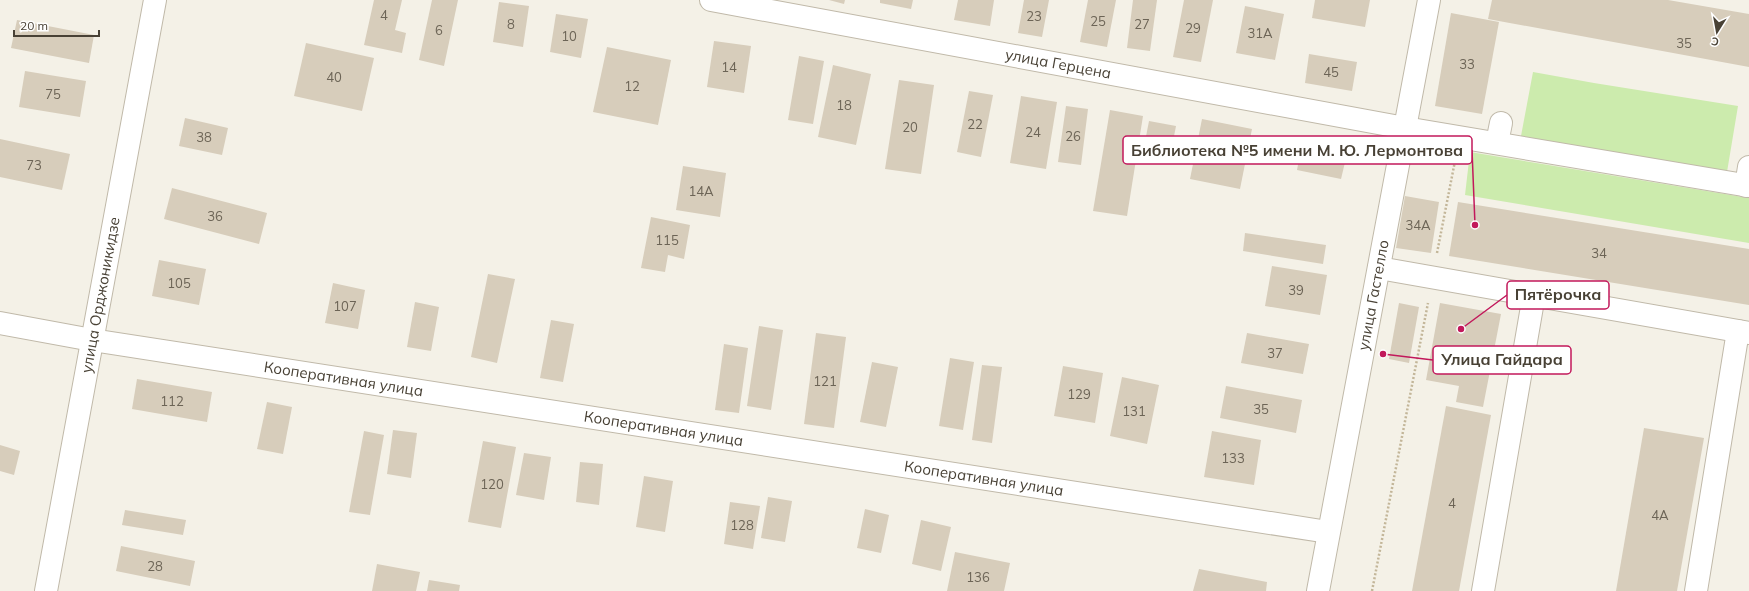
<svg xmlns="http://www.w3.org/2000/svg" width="1749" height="591" viewBox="0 0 1749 591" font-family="Mulish,sans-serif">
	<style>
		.green { fill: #ccebad }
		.building { fill: #d7cdbb }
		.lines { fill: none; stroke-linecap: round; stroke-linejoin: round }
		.minor-casing { stroke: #c0b9a9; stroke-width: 24 }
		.path { stroke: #c3b699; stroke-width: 2.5; stroke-dasharray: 2 2; stroke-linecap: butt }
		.minor { stroke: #fff; stroke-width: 22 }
		.labels { text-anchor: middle; stroke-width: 3; stroke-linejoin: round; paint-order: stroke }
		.number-label { font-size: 13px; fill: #6c6456 }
		.street-label { font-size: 15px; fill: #484135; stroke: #fff }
		.leader { fill: none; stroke: #c2185b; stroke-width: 1.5 }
		.callout-dot { fill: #c2185b; stroke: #fff; stroke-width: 1.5 }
		.callout { fill: #fff; stroke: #c2185b; stroke-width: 1.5 }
		.callout-label { font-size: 16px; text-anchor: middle; font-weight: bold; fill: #484135 }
	</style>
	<rect width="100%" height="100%" fill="#f4f1e7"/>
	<g class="green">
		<path d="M1533,72L1594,83L1738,106L1727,172L1521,136Z"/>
		<path d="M1470,152L1749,198V243L1465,195Z"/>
	</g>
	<g class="building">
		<path d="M374,0H402L395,30L406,33L402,53L364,45Z"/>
		<path d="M432,0H458L444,66L419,60Z"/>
		<path d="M829,0H845L844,4Z"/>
		<path d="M880,0H913L911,9L880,3Z"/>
		<path d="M958,0H994L990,26L954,20Z"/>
		<path d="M1024,0H1049L1042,37L1018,33Z"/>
		<path d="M1088,0H1116L1107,47L1080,42Z"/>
		<path d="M1133,0H1157L1150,51L1127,48Z"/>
		<path d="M1184,0H1213L1201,62L1173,57Z"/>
		<path d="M1315,0H1370L1365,27L1312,18Z"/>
		<path d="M1492,0H1668L1749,14V67L1488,19Z"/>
		<path d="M499,2L529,6L523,47L493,42Z"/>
		<path d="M1245,6L1284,14L1275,60L1236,53Z"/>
		<path d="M1451,13L1499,22L1482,114L1435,106Z"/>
		<path d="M556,14L588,19L581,58L550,52Z"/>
		<path d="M17,20L94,35L89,63L11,48Z"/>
		<path d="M714,41L751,46L744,93L707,87Z"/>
		<path d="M306,43L374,58L362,111L294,96Z"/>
		<path d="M607,47L671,60L658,125L593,112Z"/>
		<path d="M1309,54L1357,62L1352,91L1305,83Z"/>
		<path d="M799,56L824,61L813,124L788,120Z"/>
		<path d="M833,65L871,74L856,145L818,137Z"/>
		<path d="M25,71L86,81L80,117L19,107Z"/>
		<path d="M899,80L934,85L921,174L885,169Z"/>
		<path d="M969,91L993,95L981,157L957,152Z"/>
		<path d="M1021,96L1057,102L1046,169L1010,163Z"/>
		<path d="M1066,106L1088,109L1081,165L1058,162Z"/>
		<path d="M1110,110L1143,116L1127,216L1093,211Z"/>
		<path d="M185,118L228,128L222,155L179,146Z"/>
		<path d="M1202,119L1252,129L1240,189L1190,179Z"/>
		<path d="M1149,121L1176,126L1169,162L1142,157Z"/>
		<path d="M0,139L70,154L62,190L0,177Z"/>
		<path d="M1302,144L1347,154L1341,179L1297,170Z"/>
		<path d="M683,166L726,173L720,217L676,210Z"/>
		<path d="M172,188L267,213L259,244L164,219Z"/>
		<path d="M1405,196L1439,202L1431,253L1396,248Z"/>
		<path d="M1458,202L1749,249V305L1449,256Z"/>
		<path d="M651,217L690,225L684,259L668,255L665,272L641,268Z"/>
		<path d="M1245,233L1326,245L1323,264L1243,251Z"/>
		<path d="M159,260L206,269L199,305L152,296Z"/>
		<path d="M1272,266L1327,275L1320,315L1265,306Z"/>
		<path d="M488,274L515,279L497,363L471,357Z"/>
		<path d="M333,283L365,290L358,329L325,323Z"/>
		<path d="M415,302L439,307L431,351L407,347Z"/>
		<path d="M1399,303L1419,307L1409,363L1389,359Z"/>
		<path d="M1440,303L1501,314L1483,407L1456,402L1459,386L1426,380Z"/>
		<path d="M551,320L574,324L563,382L540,378Z"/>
		<path d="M759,326L783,330L771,410L747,406Z"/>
		<path d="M816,333L846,337L834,428L804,424Z"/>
		<path d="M1247,333L1309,344L1303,374L1241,363Z"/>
		<path d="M724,344L748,348L739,413L715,410Z"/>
		<path d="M950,358L974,362L963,430L939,426Z"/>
		<path d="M872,362L898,367L886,427L860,422Z"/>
		<path d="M982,365L1002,367L992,443L972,440Z"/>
		<path d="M1063,366L1103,373L1095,423L1054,416Z"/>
		<path d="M1122,377L1159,385L1147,444L1110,436Z"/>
		<path d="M137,379L212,392L207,422L132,409Z"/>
		<path d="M1226,386L1302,400L1296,433L1220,418Z"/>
		<path d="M267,402L292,407L283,454L257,449Z"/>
		<path d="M1446,406L1491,415L1459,591H1412Z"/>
		<path d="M1644,428L1704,438L1677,591H1616Z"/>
		<path d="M393,430L417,433L411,478L387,474Z"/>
		<path d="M364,431L384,435L370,515L349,512Z"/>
		<path d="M1212,431L1261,440L1254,485L1204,477Z"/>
		<path d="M483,441L516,447L501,528L468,522Z"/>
		<path d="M0,445L20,451L14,475L0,471Z"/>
		<path d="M524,453L551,457L544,500L516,495Z"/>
		<path d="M580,462L603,464L599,505L576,502Z"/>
		<path d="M644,476L673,481L665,532L636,527Z"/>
		<path d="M768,497L792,501L785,542L761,538Z"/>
		<path d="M730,502L760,506L753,549L724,544Z"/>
		<path d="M865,509L889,515L881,553L857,548Z"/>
		<path d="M125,510L186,520L183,535L122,525Z"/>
		<path d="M921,520L951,527L941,571L912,564Z"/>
		<path d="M121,546L195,561L190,586L116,571Z"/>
		<path d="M955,552L1010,563L1004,591H947Z"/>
		<path d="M377,564L420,572L416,591H372Z"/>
		<path d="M1199,569L1267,582L1266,591H1193Z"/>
		<path d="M429,580L460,585L459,591H427Z"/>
	</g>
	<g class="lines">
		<defs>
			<g id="minor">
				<path id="s1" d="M711,0L1405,128L1749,186"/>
				<path d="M1497,143L1501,123"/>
				<path d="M1746,186L1749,167"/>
				<path d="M1379,268L1749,333"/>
				<path id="s2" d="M0,323L92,340L1328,532"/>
				<path id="s3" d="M46,591L155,0"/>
				<path id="s4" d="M1318,591L1429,0"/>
				<path d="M1483,591L1534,295"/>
				<path d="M1696,591L1738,331"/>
			</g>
		</defs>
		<use href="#minor" class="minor-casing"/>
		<g class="path">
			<path d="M1437,253L1455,161"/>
			<path d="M1372,591L1428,303"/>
		</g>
		<use href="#minor" class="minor"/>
	</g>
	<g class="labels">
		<g class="number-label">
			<text x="384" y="20">4</text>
			<text x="1034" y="21">23</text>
			<text x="1098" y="26">25</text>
			<text x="511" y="29">8</text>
			<text x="1142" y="29">27</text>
			<text x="1193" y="33">29</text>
			<text x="439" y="35">6</text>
			<text x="1260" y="38">31А</text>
			<text x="569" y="41">10</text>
			<text x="1684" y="48">35</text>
			<text x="1467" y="69">33</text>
			<text x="729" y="72">14</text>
			<text x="1331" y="77">45</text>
			<text x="334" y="82">40</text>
			<text x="632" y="91">12</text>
			<text x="53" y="99">75</text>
			<text x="844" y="110">18</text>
			<text x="975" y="129">22</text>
			<text x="910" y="132">20</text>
			<text x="1033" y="137">24</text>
			<text x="1073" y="141">26</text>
			<text x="204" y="142">38</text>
			<text x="34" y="170">73</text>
			<text x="701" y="196">14А</text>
			<text x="215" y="221">36</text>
			<text x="1418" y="230">34А</text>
			<text x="667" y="245">115</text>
			<text x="1599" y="258">34</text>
			<text x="179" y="288">105</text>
			<text x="1296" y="295">39</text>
			<text x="345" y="311">107</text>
			<text x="1275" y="358">37</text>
			<text x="825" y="386">121</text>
			<text x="1079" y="399">129</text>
			<text x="172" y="406">112</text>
			<text x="1261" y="414">35</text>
			<text x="1134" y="416">131</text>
			<text x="1233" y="463">133</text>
			<text x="492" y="489">120</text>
			<text x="1452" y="508">4</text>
			<text x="1660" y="520">4А</text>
			<text x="742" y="530">128</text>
			<text x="155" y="571">28</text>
			<text x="978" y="582">136</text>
		</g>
		<g class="street-label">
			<text dy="5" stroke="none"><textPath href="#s1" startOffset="353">улица Герцена</textPath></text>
			<text dy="5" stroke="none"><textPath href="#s3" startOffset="301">улица Орджоникидзе</textPath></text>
			<text dy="5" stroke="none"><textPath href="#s4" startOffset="301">улица Гастелло</textPath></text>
			<text dy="5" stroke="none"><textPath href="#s2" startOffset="348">Кооперативная улица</textPath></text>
			<text dy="5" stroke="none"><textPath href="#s2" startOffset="672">Кооперативная улица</textPath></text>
			<text dy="5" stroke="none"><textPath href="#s2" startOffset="996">Кооперативная улица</textPath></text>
		</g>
	</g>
	<path class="leader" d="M1475 225L1472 150M1461 329L1507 295M1383 354L1433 360"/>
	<g class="callout-dot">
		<circle cx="1475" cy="225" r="4"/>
		<circle cx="1461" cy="329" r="4"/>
		<circle cx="1383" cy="354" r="4"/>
	</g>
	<g class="callout">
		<rect x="1123" y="136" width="349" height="28" rx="4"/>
		<rect x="1507" y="281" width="102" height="28" rx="4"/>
		<rect x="1433" y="346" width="138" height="28" rx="4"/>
	</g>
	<g class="callout-label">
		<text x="1297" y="156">Библиотека №5 имени М. Ю. Лермонтова</text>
		<text x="1558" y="300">Пятёрочка</text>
		<text x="1502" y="365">Улица Гайдара</text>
	</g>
	<g transform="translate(1717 32) rotate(191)" stroke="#ffffff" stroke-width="3" paint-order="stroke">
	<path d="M0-3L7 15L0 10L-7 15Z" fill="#484135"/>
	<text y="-6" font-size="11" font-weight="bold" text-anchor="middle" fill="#484135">С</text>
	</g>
	<path d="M14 30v6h85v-6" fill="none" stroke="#484135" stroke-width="2"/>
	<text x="20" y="30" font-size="12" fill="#484135" stroke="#ffffff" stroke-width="3" paint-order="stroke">20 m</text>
</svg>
